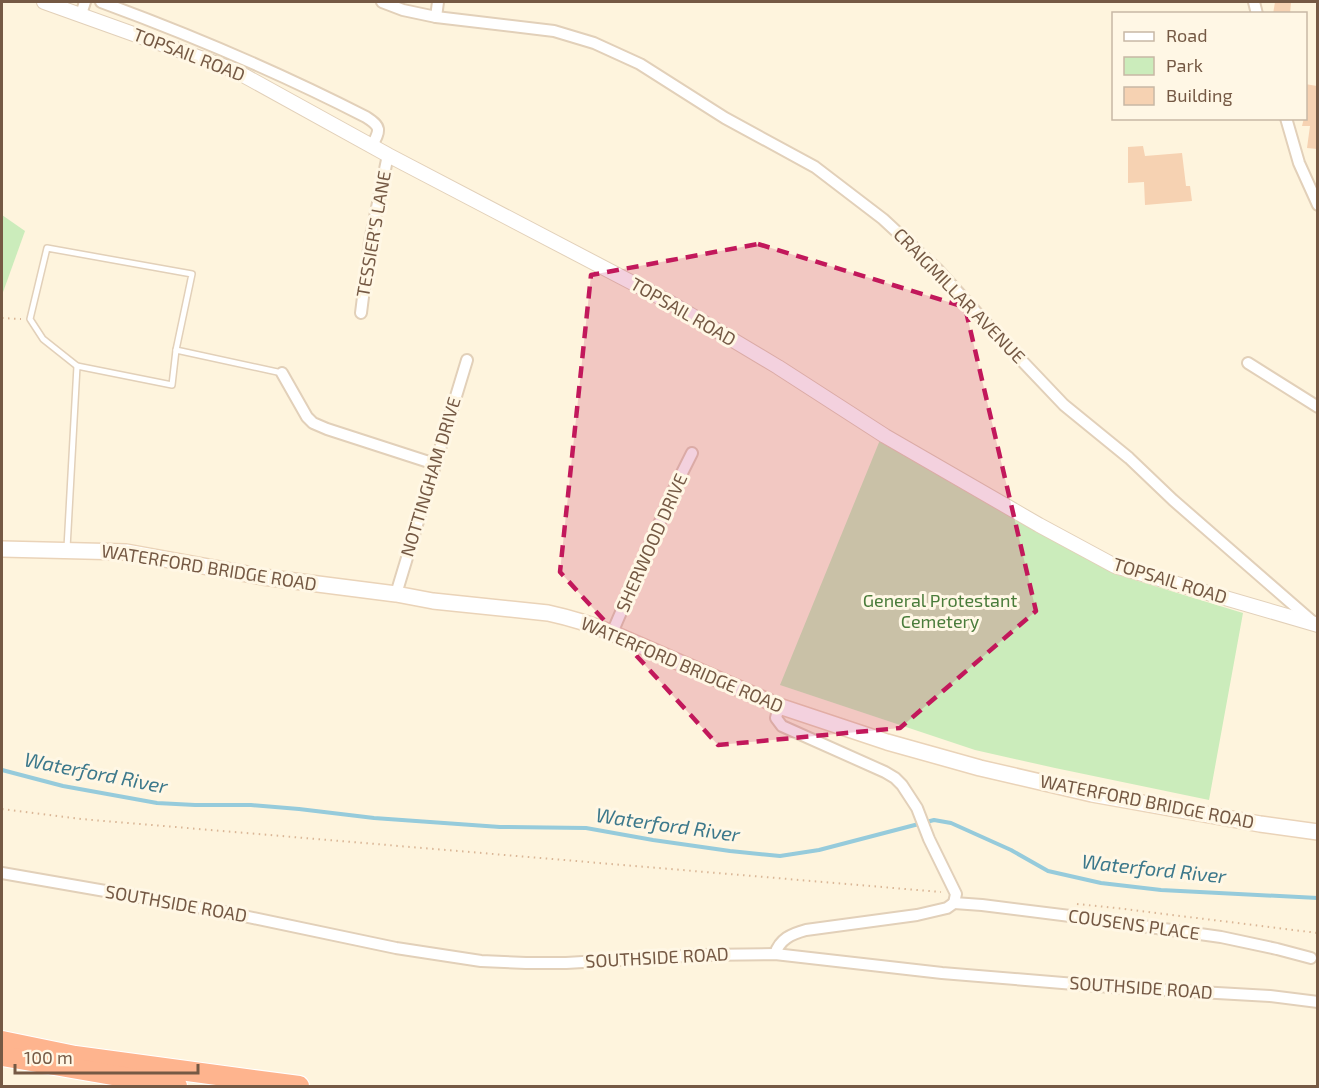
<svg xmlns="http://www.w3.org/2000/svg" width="1319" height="1088" viewBox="0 0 1319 1088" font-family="'Exo 2',sans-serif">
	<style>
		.green { fill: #cbecbb }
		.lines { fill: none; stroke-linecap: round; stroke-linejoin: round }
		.stream { stroke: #96cbdb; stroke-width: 4 }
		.building { fill: #f6d2b2 }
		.service-casing { stroke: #e2d0b9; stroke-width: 8 }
		.minor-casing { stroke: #e2d0b9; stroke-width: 14 }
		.tertiary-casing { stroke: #e2d0b9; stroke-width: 16 }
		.secondary-casing { stroke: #ead3b8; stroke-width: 18 }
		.motorway-casing { stroke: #fff; stroke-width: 22 }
		.path { stroke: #dab696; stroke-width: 2; stroke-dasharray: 1.5 4.5; stroke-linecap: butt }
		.service { stroke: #fff; stroke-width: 5 }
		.minor { stroke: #fff; stroke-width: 10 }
		.tertiary { stroke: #fff; stroke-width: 14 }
		.secondary { stroke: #fff; stroke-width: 15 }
		.motorway { stroke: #feb48e; stroke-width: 20 }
		.marked { fill: #c2185b; fill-opacity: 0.2; stroke: #c2185b; stroke-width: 4.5; stroke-dasharray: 12 8; stroke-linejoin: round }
		.labels { text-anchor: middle; stroke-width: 6; stroke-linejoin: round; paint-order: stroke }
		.street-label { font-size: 18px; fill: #755944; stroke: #fff7e5 }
		.park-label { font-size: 18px; fill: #4a7c3b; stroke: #fff7e5 }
		.water-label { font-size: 20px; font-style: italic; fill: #3c788b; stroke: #fff7e5 }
	</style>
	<rect width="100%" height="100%" fill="#fef4dd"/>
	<g class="green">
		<path d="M2,215L25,231L2,295Z"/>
		<path d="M880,440L1115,574L1243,613L1209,800L1055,768L975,750L780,685Z"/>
	</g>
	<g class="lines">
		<path class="stream" d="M2,770L63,786L157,803L195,805H251L299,809L374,818L500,827L586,828L653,840L730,851L780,856L819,850L934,820L951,823L1011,850L1048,871L1101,883L1161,890L1318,898"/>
	</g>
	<g class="building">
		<path d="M1275,2H1291L1290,14H1273Z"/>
		<path d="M1305,84L1317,86V149L1307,148L1310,126H1302L1304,118H1305Z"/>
		<path d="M1143,146L1145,156L1182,153L1186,186H1190L1192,201L1145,205L1144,182L1128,183V147Z"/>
	</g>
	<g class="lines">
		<defs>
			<g id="service">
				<path d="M77,366L43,339L30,319L47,248L192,274L176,350"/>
				<path d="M67,548L77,366L172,385L176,350L282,373"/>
			</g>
			<g id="minor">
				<path d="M101,2C191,35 280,73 366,117C382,127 380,130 372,146"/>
				<path d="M382,2L403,10L436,17L554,31L594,43L640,64L725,118L815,167L883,219L938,270L986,323L1064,405L1129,458L1173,500L1313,622"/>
				<path d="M1254,2L1257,14"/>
				<path d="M81,14L85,2"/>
				<path d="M436,17L438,2"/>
				<path d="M1286,118L1299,163L1318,205"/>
				<path d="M361,313L370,241L388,155"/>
				<path d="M1248,363L1318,407"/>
				<path d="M282,373L307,417L313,423L327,429L435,464"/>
				<path d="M396,594L467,360"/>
				<path d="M612,633L675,487L692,453"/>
				<path d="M779,706L776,718L782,726L885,772L895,778L902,785L917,808L929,839L956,894L954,903"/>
				<path d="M2,873L220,911L396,948L481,961L526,963H566L701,955L775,954L942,973L1111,987L1270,996L1318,1002"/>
				<path d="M954,903L982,905L1078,917L1221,937L1277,949L1311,958"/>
				<path d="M775,954C780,939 791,934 806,930L917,915L947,908L954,903"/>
			</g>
			<path id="tertiary" d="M44,2L234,70L388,155L671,303L778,367L885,436L1039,525L1115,566L1318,625"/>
			<path id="secondary" d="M2,549L126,552L263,577L396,594L433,601L548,613C571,618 591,624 612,633L779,706L887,742L980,768L1092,794L1260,824L1318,832"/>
			<g id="motorway">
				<path d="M2,1041L75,1056L299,1086"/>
				<path d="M2,1056L177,1086"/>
			</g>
		</defs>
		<use href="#service" class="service-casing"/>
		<use href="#minor" class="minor-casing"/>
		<use href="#tertiary" class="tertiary-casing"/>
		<use href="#secondary" class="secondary-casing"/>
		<use href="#motorway" class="motorway-casing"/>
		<g class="path">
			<path d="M2,318L21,319"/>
			<path d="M2,809L81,819L941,892"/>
			<path d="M1077,904L1116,908L1318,933"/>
		</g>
		<use href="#service" class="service"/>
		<use href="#minor" class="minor"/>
		<use href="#tertiary" class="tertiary"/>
		<use href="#secondary" class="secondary"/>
		<use href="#motorway" class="motorway"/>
	</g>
	<path class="marked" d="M758,244L965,307L1036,611L900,728L718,745L560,572L591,275Z"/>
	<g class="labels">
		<g class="street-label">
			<text transform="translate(189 55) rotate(21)" y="6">TOPSAIL ROAD</text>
			<text transform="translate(374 234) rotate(-80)" y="6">TESSIER'S LANE</text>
			<text transform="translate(959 296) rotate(46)" y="6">CRAIGMILLAR AVENUE</text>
			<text transform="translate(683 312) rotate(30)" y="6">TOPSAIL ROAD</text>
			<text transform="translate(431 477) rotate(-73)" y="6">NOTTINGHAM DRIVE</text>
			<text transform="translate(652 543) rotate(-66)" y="6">SHERWOOD DRIVE</text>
			<text transform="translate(209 568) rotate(9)" y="6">WATERFORD BRIDGE ROAD</text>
			<text transform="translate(1170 581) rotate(17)" y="6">TOPSAIL ROAD</text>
			<text transform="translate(682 665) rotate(23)" y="6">WATERFORD BRIDGE ROAD</text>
			<text transform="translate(1147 802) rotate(11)" y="6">WATERFORD BRIDGE ROAD</text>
			<text transform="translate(176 904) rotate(10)" y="6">SOUTHSIDE ROAD</text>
			<text transform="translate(1134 925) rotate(8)" y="6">COUSENS PLACE</text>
			<text transform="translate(657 958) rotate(-3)" y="6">SOUTHSIDE ROAD</text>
			<text transform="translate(1141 988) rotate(4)" y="6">SOUTHSIDE ROAD</text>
		</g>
		<g class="park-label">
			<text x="940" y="607">General Protestant<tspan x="940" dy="21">Cemetery</tspan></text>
		</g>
		<g class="water-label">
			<text transform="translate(96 773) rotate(11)" y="7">Waterford River</text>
			<text transform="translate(668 825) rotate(8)" y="7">Waterford River</text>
			<text transform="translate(1154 869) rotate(6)" y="7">Waterford River</text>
		</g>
	</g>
	<rect width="1319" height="1088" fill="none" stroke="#755944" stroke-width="6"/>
	<rect x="1112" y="12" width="195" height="108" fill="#fff7e5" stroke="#c8b8a5" stroke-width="1.5"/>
	<rect x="1124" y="32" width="30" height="9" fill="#ffffff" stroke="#c8b8a5" stroke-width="1.5"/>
	<text x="1166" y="42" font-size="18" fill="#755944">Road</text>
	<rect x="1124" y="57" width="30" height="18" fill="#cbecbb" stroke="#c8b8a5" stroke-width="1.5"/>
	<text x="1166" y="72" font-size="18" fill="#755944">Park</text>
	<rect x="1124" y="87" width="30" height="18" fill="#f6d2b2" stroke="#c8b8a5" stroke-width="1.5"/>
	<text x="1166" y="102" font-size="18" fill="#755944">Building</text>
	<path d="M15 1064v9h183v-9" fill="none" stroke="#755944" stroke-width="3"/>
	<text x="24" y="1064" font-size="18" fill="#755944" stroke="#fff7e5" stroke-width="4.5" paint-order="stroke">100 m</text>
</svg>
